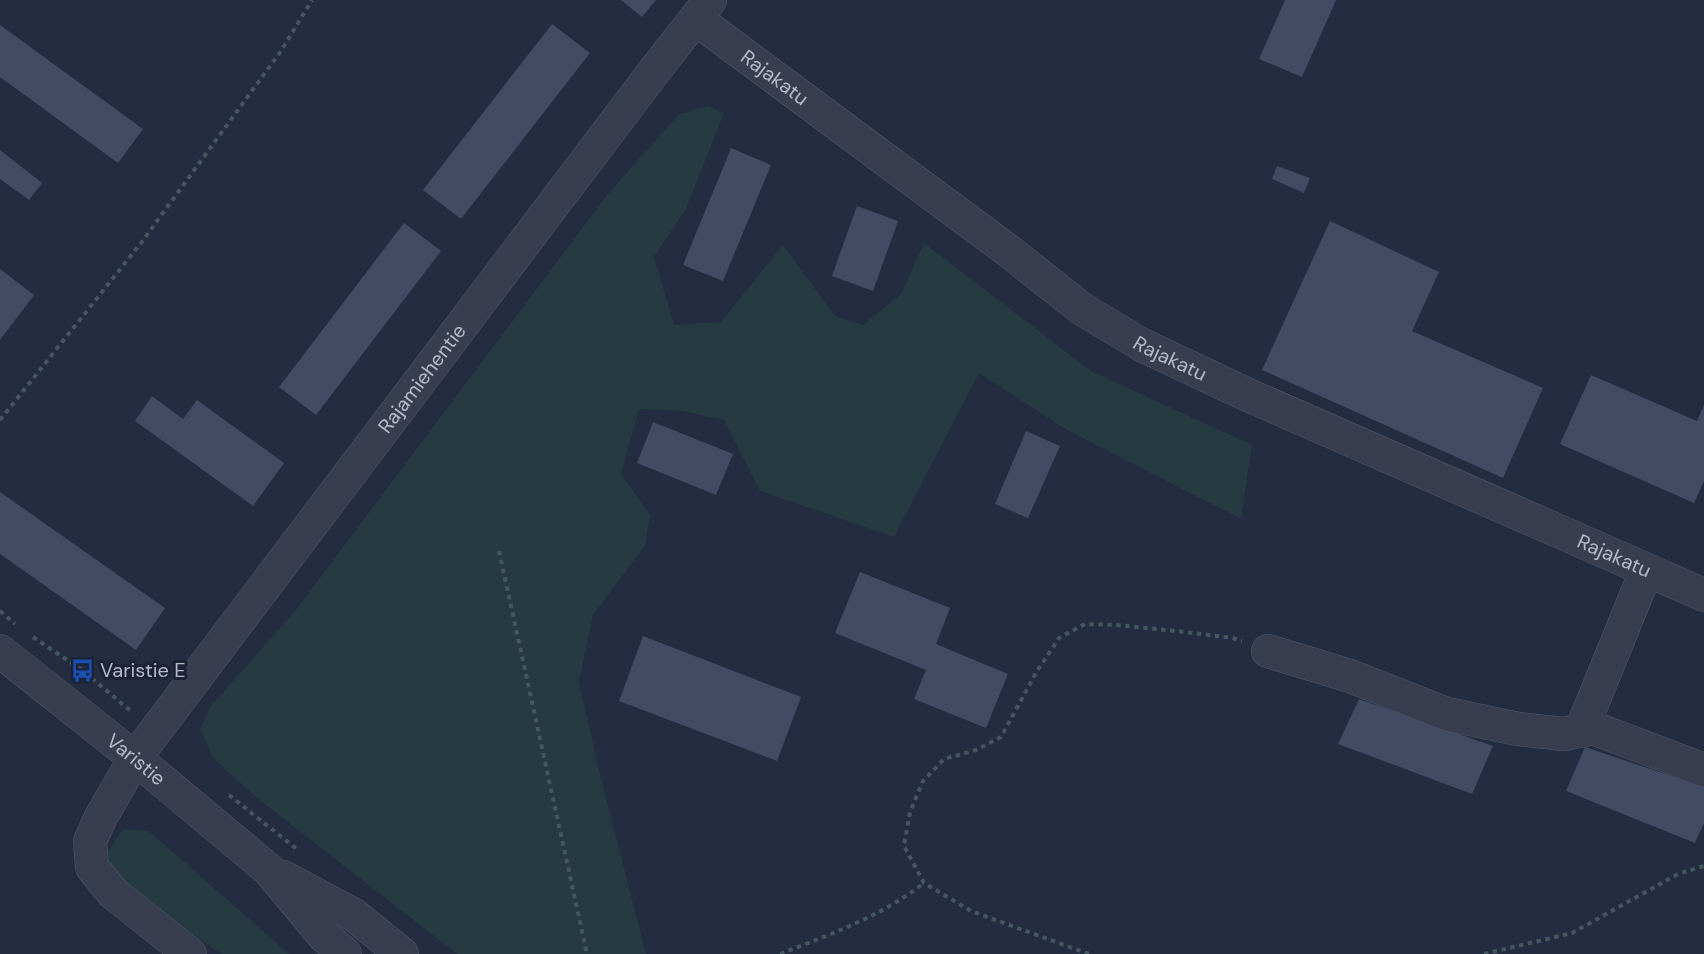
<svg xmlns="http://www.w3.org/2000/svg" width="1704" height="954" viewBox="0 0 1704 954" font-family="'DM Sans',sans-serif">
	<style>
		.green { fill: #263a42 }
		.building { fill: #424b63 }
		.lines { fill: none; stroke-linecap: round; stroke-linejoin: round }
		.minor-casing { stroke: #53596b; stroke-width: 34 }
		.path { stroke: #44575e; stroke-width: 4; stroke-dasharray: 4.5 4.5; stroke-linecap: butt }
		.minor { stroke: #383e50; stroke-width: 33 }
		.labels { text-anchor: middle; stroke-width: 6; stroke-linejoin: round; paint-order: stroke }
		.street-label { font-size: 20px; fill: #b4bacb; stroke: #1d2336 }
		.poi-label { font-size: 20px; fill: #b4bacb; stroke: #1d2336; text-anchor: start }
	</style>
	<rect width="100%" height="100%" fill="#232c41"/>
	<g class="green">
		<path d="M708,106L724,113L686,209L654,257L674,325L721,322L783,245L835,316L863,325L901,294L924,243L1091,371L1252,445L1241,519L1067,430L979,373L894,537L760,491L724,420L682,411L639,409L621,474L650,515L645,546L593,615L579,682L601,778L646,954H457L257,798L213,758L200,729L210,707L295,611L607,195L679,114Z"/>
		<path d="M123,829L149,831L289,954H221L130,890L105,856Z"/>
	</g>
	<g class="building">
		<path d="M621,0H656L642,17Z"/>
		<path d="M1285,0H1336L1302,77L1259,59Z"/>
		<path d="M552,24L590,53L461,219L423,190Z"/>
		<path d="M0,25L143,129L118,163L0,77Z"/>
		<path d="M731,148L771,165L723,281L683,265Z"/>
		<path d="M0,150L42,183L29,200L0,179Z"/>
		<path d="M1277,166L1310,178L1304,193L1272,179Z"/>
		<path d="M857,206L898,221L873,291L832,276Z"/>
		<path d="M1330,221L1439,272L1412,331L1543,388L1503,478L1262,370Z"/>
		<path d="M404,223L441,251L316,415L279,387Z"/>
		<path d="M0,269L34,295L0,340Z"/>
		<path d="M1591,375L1697,421L1704,405V481L1694,503L1560,444Z"/>
		<path d="M152,396L183,419L197,400L284,463L253,506L135,421Z"/>
		<path d="M653,422L733,454L716,495L637,463Z"/>
		<path d="M1026,431L1060,446L1028,518L995,504Z"/>
		<path d="M0,492L165,608L136,650L0,554Z"/>
		<path d="M860,572L950,608L936,644L1008,674L986,728L914,699L926,670L835,633Z"/>
		<path d="M643,636L801,697L777,761L619,701Z"/>
		<path d="M1359,699L1493,746L1472,794L1338,744Z"/>
		<path d="M1585,747L1704,787V823L1695,843L1566,791Z"/>
	</g>
	<g class="lines">
		<defs>
			<g id="minor">
				<path id="s1" d="M696,19L1010,252L1082,309L1142,345L1248,395L1704,595"/>
				<path id="s2" d="M0,651L135,758L269,870L324,936L345,954"/>
				<path d="M1268,651L1350,676L1447,714L1518,729L1564,734L1593,728L1704,770"/>
				<path d="M1581,731L1646,571"/>
				<path d="M283,877L354,915L402,954"/>
				<path id="s3" d="M190,954L113,893L92,867L90,841L101,817L135,758L655,70L710,0"/>
			</g>
		</defs>
		<use href="#minor" class="minor-casing"/>
		<g class="path">
			<path d="M0,420L141,243L281,51L312,0"/>
			<path d="M499,551L587,954"/>
			<path d="M0,611L15,624"/>
			<path d="M33,637L82,670L132,712"/>
			<path d="M229,795L298,850"/>
			<path d="M780,954C831,934 880,917 924,883"/>
			<path d="M1089,954L971,911L924,883L904,846L910,812L923,781L944,759L976,750L1001,737L1037,671L1059,638L1085,624L1117,625L1185,632L1233,638L1242,641"/>
			<path d="M1484,954L1572,933L1678,874L1704,866"/>
		</g>
		<use href="#minor" class="minor"/>
	</g>
	<defs>
		<symbol id="bus-bare" viewBox="-9 -9 18 18"><path d="M-5-6H5V4H4V6H2V4H-2V6H-4V4H-5ZM-3.5-4V0h7V-4ZM-3.5 1.2v1.5H-2V1.2ZM2 1.2v1.5H3.5V1.2Z" fill="#1a4fb4" stroke="#1d2336" stroke-width="2.5" paint-order="stroke"/></symbol>
	</defs>
	<g fill-rule="evenodd">
		<use href="#bus-bare" x="66" y="654" width="33" height="33"/>
	</g>
	<g class="labels">
		<g class="street-label">
			<text dy="7" stroke="none"><textPath href="#s1" startOffset="98">Rajakatu</textPath></text>
			<text dy="7" stroke="none"><textPath href="#s1" startOffset="584">Rajakatu</textPath></text>
			<text dy="7" stroke="none"><textPath href="#s3" startOffset="728">Rajamiehentie</textPath></text>
			<text dy="7" stroke="none"><textPath href="#s1" startOffset="1070">Rajakatu</textPath></text>
			<text dy="7" stroke="none"><textPath href="#s2" startOffset="174">Varistie</textPath></text>
		</g>
		<g class="poi-label">
			<text x="100" y="677">Varistie E</text>
		</g>
	</g>
</svg>
